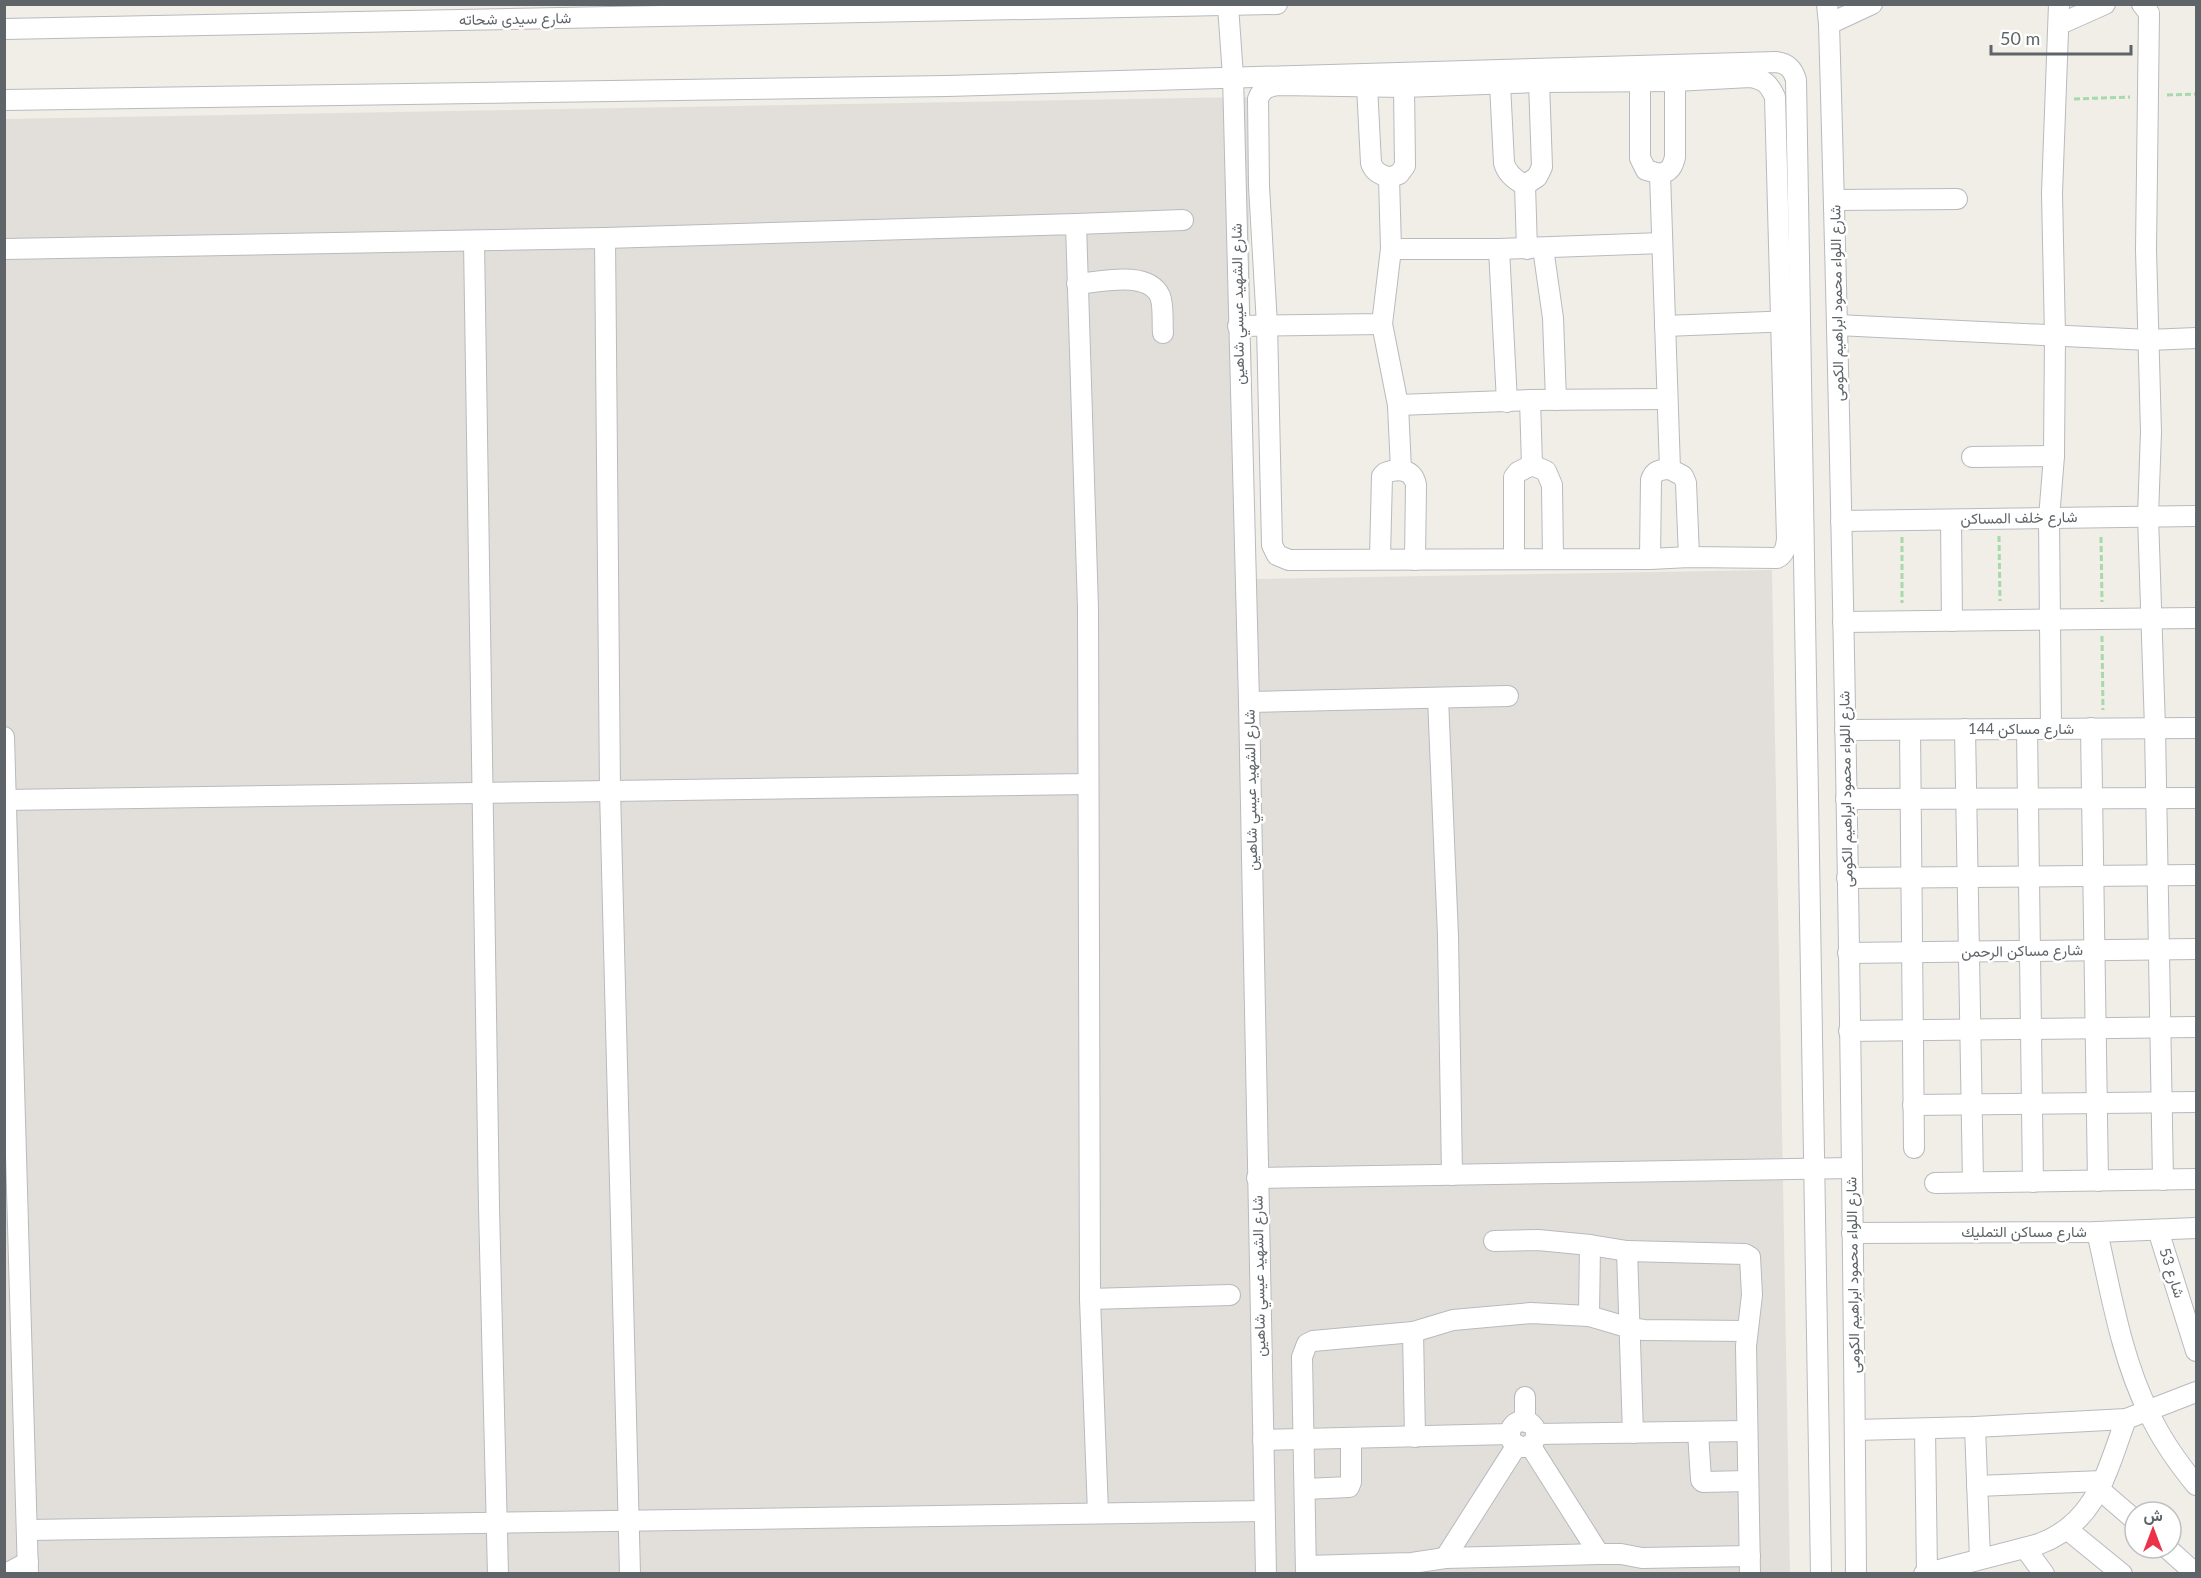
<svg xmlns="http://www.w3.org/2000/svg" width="2201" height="1578" viewBox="0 0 2201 1578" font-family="Lato,Vazirmatn,sans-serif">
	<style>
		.industrial { fill: #e2dfdb }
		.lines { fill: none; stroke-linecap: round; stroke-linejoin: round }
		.minor-casing { stroke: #b7bbbe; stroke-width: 22 }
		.path { stroke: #a7daaa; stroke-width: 3; stroke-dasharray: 6 3; stroke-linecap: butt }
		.minor { stroke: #fff; stroke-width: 20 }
		.labels { text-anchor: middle; stroke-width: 5; stroke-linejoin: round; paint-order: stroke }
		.street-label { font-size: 15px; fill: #5e6468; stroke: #fff }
	</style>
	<rect width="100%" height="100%" fill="#f1ede7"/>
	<path class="industrial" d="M1247,97L1255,579L1772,570L1790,1573H5L4,119Z"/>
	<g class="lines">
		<defs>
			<g id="minor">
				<path d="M1827,4L1829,24C1844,540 1852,1057 1856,1574"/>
				<path d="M2142,4L2149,13L2146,250L2151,432L2148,516L2155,728L2163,1180"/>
				<path d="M1228,6L1233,76L1249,702L1266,1574"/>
				<path d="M1829,24L1872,4"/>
				<path d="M2060,24L2105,4"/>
				<path d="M4,29L1277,4"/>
				<path d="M1750,77C1764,79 1769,84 1775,97L1787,539C1786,547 1785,554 1777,558L1689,557L1650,559L1289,560L1277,555L1272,545L1267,325L1259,186L1258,99C1262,88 1269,86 1280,85L1404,87L1539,82L1675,81Z"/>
				<path d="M1640,80V158L1646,170L1660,174"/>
				<path d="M1675,81V157C1673,166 1670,172 1660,174L1670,469L1683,476L1686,483L1689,557"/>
				<path d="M1500,84L1504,163C1507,174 1515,180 1525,185L1537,177L1542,167L1539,82"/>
				<path d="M1367,86L1371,163C1374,172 1380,174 1389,178L1399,174L1405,166L1404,87"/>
				<path d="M4,100L947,86L1776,62C1787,63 1793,69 1796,80L1821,1574"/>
				<path d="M1525,185L1527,249"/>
				<path d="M1834,200L1957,199"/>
				<path d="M1076,224L1183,220"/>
				<path d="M605,238L610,790L630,1574"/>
				<path d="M474,241L489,1207L498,1574"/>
				<path d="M1543,248L1553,318L1556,400"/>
				<path d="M4,249L605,238L1076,224L1088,608L1090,1299L1098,1513"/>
				<path d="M1391,249H1499L1662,243"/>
				<path d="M1499,249L1507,402"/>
				<path d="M1077,284C1100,282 1148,270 1160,296C1164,306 1162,322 1163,333"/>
				<path d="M1382,324L1398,405L1401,470"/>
				<path d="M1837,325L2149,340L2196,338"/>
				<path d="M1238,326L1382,324L1391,249L1389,178"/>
				<path d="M1665,326L1794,321"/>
				<path d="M1530,400L1532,465"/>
				<path d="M1398,405L1530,400L1667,399"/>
				<path d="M1972,457L2054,456"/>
				<path d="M1951,520L1952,621"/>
				<path d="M1841,521L2196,516"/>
				<path d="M1380,558L1382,476L1385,473C1399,468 1413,469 1416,485L1415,560"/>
				<path d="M1514,558V477L1518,472L1532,465L1546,471L1552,485L1553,558"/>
				<path d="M1650,559L1651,480C1654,470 1660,470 1670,469"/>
				<path d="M1843,622L2196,618"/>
				<path d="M1438,698L1448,936L1452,1175"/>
				<path d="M1249,702L1508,696"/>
				<path d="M2051,728L2049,518L2054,456L2055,336L2052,193L2059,4"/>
				<path d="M2091,728L2098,1181"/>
				<path d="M1965,729L1973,1182"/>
				<path d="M2027,729L2033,1182"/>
				<path d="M1845,730L2196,728"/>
				<path d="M1910,730L1914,1148"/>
				<path d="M4,737L28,1574"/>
				<path d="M1846,799L2196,798"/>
				<path d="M4,800L1088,784"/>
				<path d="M1847,878L2196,875"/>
				<path d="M1848,953L2196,949"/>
				<path d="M1849,1031L2196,1027"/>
				<path d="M1913,1105L2196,1102"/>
				<path d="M1257,1178L1851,1168"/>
				<path d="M1935,1183L2196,1179"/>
				<path d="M2158,1230L2196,1351"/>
				<path d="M2097,1232C2111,1292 2121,1357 2149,1413C2161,1439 2178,1463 2196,1485"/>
				<path d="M1852,1233L2097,1232L2196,1228"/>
				<path d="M1494,1241L1538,1240L1590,1245L1627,1251L1745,1254L1750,1257L1752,1295L1746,1346L1750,1574"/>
				<path d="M1627,1251L1633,1433"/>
				<path d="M1090,1299L1230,1295"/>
				<path d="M1589,1316L1590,1245"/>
				<path d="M1413,1332L1415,1437"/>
				<path d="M1525,1397V1422"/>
				<circle cx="1523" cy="1434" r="13"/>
				<path d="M1975,1427L1980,1559"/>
				<path d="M1925,1429L1927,1573"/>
				<path d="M1855,1430L1975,1427L2126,1419L2196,1392"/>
				<path d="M1698,1432L1701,1480L1703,1482L1748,1481"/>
				<path d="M1536,1434L1747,1431"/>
				<path d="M1263,1440L1510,1434"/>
				<path d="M1530,1445L1599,1554"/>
				<path d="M1977,1486L2103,1481"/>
				<path d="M1305,1489L1349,1487L1351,1482V1438"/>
				<path d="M2099,1489L2135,1520"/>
				<path d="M28,1530L1264,1511"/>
				<path d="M2068,1530L2122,1574"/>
				<path d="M2025,1548L2044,1574"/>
				<path d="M2167,1548L2196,1574"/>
				<path d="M1445,1558L1517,1445"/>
				<path d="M1306,1566L1412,1563L1445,1558L1599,1554H1621L1642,1558L1750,1556"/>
				<path d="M6,1574L28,1562"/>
				<path d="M1306,1574L1302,1357L1307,1344L1313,1341L1413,1332L1453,1320L1531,1313L1589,1316L1630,1328L1644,1330L1747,1331"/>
				<path d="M1924,1574L2039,1544C2096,1523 2107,1471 2126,1419"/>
			</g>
		</defs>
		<use href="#minor" class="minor-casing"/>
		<g class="path">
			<path d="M2167,95L2196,94"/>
			<path d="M2074,99L2130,97"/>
			<path d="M1999,536L2000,601"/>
			<path d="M1902,537V603"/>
			<path d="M2101,537L2102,602"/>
			<path d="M2102,636L2103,710"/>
		</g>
		<use href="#minor" class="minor"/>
	</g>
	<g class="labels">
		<g class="street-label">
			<text transform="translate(515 19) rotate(-1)" y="5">شارع سيدى شحاته</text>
			<text transform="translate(1837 303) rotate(-91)" y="5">شارع اللواء محمود ابراهيم الكومى</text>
			<text transform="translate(1238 304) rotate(-91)" y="5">شارع الشهيد عيسي شاهين</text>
			<text transform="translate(2019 518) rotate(-1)" y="5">شارع خلف المساكن</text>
			<text x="2021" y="734">شارع مساكن 144</text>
			<text transform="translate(1846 789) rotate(-91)" y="5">شارع اللواء محمود ابراهيم الكومى</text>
			<text transform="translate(1251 790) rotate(-91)" y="5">شارع الشهيد عيسي شاهين</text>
			<text transform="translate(2022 951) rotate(-1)" y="5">شارع مساكن الرحمن</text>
			<text x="2024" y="1237">شارع مساكن التمليك</text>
			<text transform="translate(2172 1273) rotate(72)" y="5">شارع 53</text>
			<text transform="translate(1853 1275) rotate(-91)" y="5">شارع اللواء محمود ابراهيم الكومى</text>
			<text transform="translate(1259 1276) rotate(-91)" y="5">شارع الشهيد عيسي شاهين</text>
		</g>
	</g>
	<rect width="2201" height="1578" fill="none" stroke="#5e6468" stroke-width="12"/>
	<g transform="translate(2153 1530)"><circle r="28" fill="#ffffff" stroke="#bfc1c3" stroke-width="1.5"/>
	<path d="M0-4.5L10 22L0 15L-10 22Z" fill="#ec3248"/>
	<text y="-9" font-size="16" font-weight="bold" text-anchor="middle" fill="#5e6468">ش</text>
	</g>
	<path d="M1991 45v9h140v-9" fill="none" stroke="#5e6468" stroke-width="3"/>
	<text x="2000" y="45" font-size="18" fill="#5e6468" stroke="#ffffff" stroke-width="4.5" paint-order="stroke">50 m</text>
</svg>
